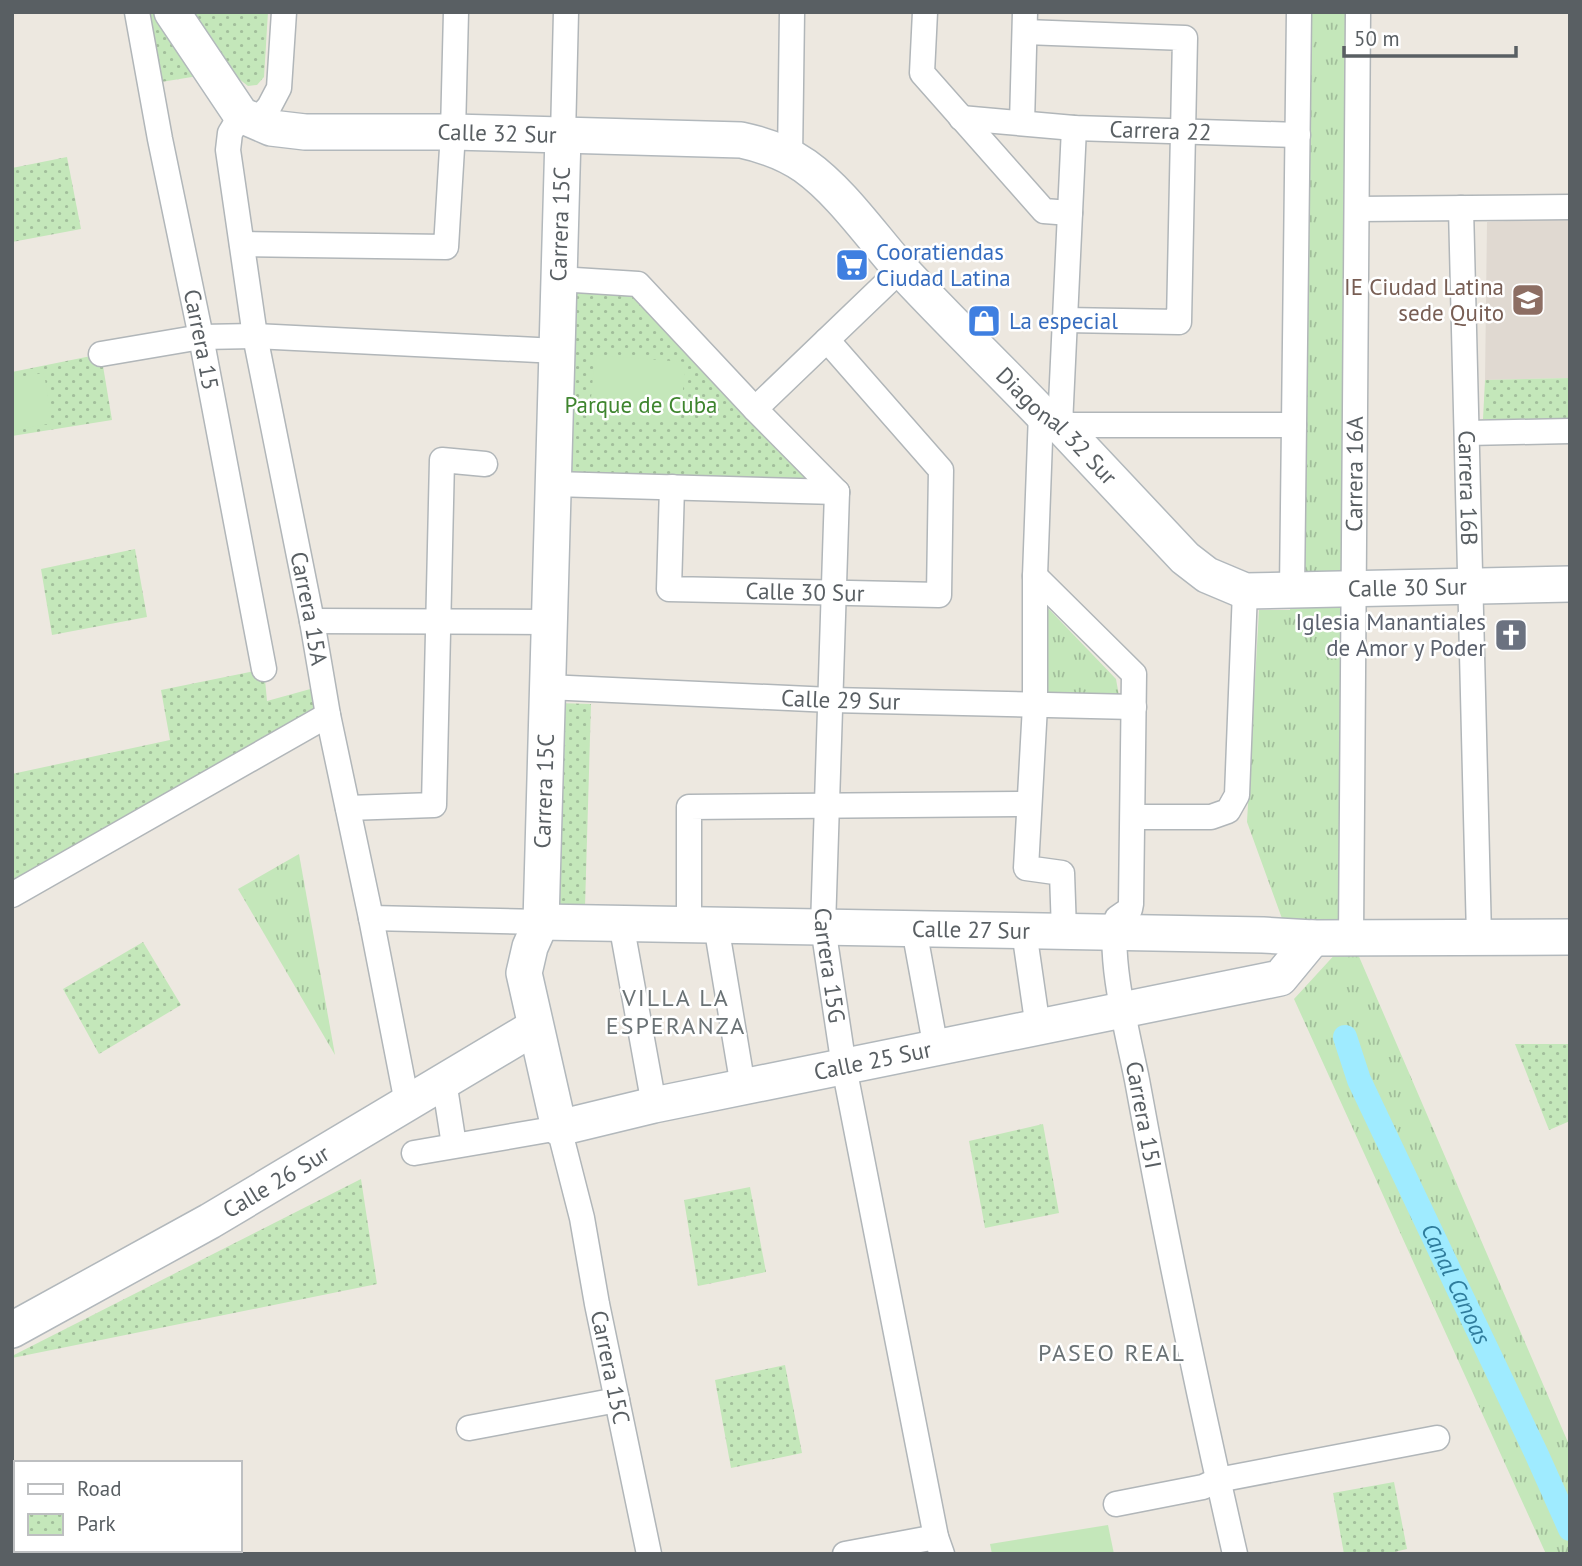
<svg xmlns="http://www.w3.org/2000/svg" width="1582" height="1566" viewBox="0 0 1582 1566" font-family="'PT Sans',sans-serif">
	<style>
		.education { fill: #e0d9d1 }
		.grass { fill: url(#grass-tufts) }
		.park { fill: url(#park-dots) }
		.pitch { fill: #c4e7ba }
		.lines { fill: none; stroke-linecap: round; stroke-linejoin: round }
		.canal { stroke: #9febff; stroke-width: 24 }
		.street-casing { stroke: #b1b6b9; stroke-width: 27 }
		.secondary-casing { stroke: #b2b8bc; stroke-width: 38 }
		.street { stroke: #fff; stroke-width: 24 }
		.secondary { stroke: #fff; stroke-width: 35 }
		.labels { text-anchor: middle; stroke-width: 5; stroke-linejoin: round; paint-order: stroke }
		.street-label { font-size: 23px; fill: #595f63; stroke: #fff }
		.shop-label { font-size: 23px; fill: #366cbe; stroke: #fff; text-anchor: start }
		.education-label { font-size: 23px; fill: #785e54; stroke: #fff; text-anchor: end }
		.park-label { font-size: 23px; fill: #3e852e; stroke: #fff }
		.worship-label { font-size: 23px; fill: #5b616d; stroke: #fff; text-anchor: end }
		.neighbourhood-label { font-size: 24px; letter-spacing: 2px; fill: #6a7275; stroke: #fff }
		.water-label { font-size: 24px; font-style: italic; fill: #2f7c9c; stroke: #fff }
	</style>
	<defs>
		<pattern id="grass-tufts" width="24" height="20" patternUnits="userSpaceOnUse" patternTransform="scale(1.75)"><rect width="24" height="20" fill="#c4e7ba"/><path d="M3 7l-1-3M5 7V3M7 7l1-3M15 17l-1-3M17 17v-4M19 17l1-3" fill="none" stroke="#a2be9b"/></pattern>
		<pattern id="park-dots" width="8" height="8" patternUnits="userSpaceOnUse" patternTransform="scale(1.75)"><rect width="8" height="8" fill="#c4e7ba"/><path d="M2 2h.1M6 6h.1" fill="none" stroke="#a2be9b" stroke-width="1.8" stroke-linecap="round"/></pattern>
	</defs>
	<rect width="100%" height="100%" fill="#ede8e0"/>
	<path class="education" d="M1570,218V378L1485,380L1487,222Z"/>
	<g class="grass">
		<path d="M1299,12H1352L1351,938L1570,1447V1554H1546L1294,999L1350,938L1288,935L1247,822L1259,610H1290L1292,590Z"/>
		<path d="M1044,604L1116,679L1119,696L1046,693Z"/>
		<path d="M299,854L335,1055L238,889Z"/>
	</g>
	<g class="park">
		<path d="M140,12H157L198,76L149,84Z"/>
		<path d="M191,12H268L264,77L257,85L248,86L239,79Z"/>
		<path d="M67,157L81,229L12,242V168Z"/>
		<path d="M576,290L632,291L811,484L568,474Z"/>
		<path d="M101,354L112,420L12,436V372Z"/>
		<path d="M1570,378V419H1483L1485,380Z"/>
		<path d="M135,549L147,617L52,635L41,569Z"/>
		<path d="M264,669L267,701L314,688L318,708L12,886V774L170,740L161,690Z"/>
		<path d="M556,703L591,704L585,907H551Z"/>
		<path d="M143,942L181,1005L99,1054L63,989Z"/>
		<path d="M1515,1044H1570V1121L1549,1130Z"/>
		<path d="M1043,1124L1059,1213L985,1228L969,1141Z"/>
		<path d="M361,1179L377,1284L12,1358V1356Z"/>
		<path d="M750,1187L766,1272L698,1286L684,1200Z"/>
		<path d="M785,1365L802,1453L731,1468L715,1380Z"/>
		<path d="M1394,1482L1407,1549L1386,1554H1344L1333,1493Z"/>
	</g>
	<g class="pitch">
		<path d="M595,355L685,362L681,418L589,420Z"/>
		<path d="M44,373L52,423L12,431V378Z"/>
		<path d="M1108,1525L1114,1554H992L990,1544Z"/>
	</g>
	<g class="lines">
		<path class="canal" id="s1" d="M1345,1037L1359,1080L1537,1455L1570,1529"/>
		<defs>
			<g id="street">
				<path id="s2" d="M137,12L160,139L201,337L264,669"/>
				<path d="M925,12L922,73L1044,211L1070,213"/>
				<path d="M1025,32L1185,38L1179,322L1065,320"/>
				<path id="s3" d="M241,115L230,133L228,150L255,336L312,621L328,715L371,918L407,1103"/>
				<path id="s4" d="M961,118L1074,128L1298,135"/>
				<path d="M256,121L269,107L279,88L284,12"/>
				<path d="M1022,123L1025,12"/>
				<path d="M1074,128L1060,425H1294"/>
				<path d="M563,136L566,12"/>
				<path d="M790,158L792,12"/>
				<path id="s5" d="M1461,208L1479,937"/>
				<path d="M1357,209L1570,207"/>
				<path d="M242,244L446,247L453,132L456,12"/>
				<path d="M559,279L638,284L755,409L837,492"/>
				<path d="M101,354L201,337L255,336L557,351"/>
				<path d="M755,409L901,269"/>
				<path d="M1041,413L1035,576V706L1026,868L1062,873L1064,931"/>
				<path d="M1467,433L1570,431"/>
				<path d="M553,484L837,492"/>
				<path id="s6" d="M672,487L669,589L939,595L941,470L827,340"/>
				<path id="s7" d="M837,492L823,927L844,1067L936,1537L942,1554"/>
				<path id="s8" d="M1035,576L1134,674L1131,904L1130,909L1117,918C1107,956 1129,1039 1137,1080C1166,1239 1199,1397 1235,1554"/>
				<path d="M1292,590L1299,12"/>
				<path d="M312,621L549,622"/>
				<path id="s9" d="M547,687L831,700L1134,707"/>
				<path d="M348,808L434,805L442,460L485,464"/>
				<path d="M1133,817H1211L1228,811L1237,795L1245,591"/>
				<path d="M12,895L328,715"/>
				<path d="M371,918L541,922"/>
				<path d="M621,923L654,1105"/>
				<path d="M689,924V807L1028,804"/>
				<path d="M716,925L743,1087"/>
				<path d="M914,929L936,1049"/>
				<path d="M1024,931L1038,1028"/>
				<path id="s10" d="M1351,938L1358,12"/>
				<path d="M444,1081L454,1145"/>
				<path id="s11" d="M414,1153L559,1128L582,1218L597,1304L649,1554"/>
				<path d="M469,1428L617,1400"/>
				<path d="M1116,1504L1203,1487L1218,1480L1437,1438"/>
				<path d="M845,1554L936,1537"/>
			</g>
			<g id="secondary">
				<path id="s12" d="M172,12L241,115L271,128L305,132H453L741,140C764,145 785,152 805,166C840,191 870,234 899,267C945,317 994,364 1041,413L1060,425L1185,558L1207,575L1245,591L1570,584"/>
				<path id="s13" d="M563,136L541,922L530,947L524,973L559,1128L654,1105L1280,978L1313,938"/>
				<path id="s14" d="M541,922L1263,935L1313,938L1570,937"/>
				<path id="s15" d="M12,1330L210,1221L535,1027"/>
			</g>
		</defs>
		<use href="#street" class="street-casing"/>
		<use href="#secondary" class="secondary-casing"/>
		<use href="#street" class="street"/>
		<use href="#secondary" class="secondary"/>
	</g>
	<defs>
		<symbol id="supermarket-square" viewBox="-11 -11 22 22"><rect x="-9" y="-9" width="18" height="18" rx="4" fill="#3f7fe0" stroke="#fff"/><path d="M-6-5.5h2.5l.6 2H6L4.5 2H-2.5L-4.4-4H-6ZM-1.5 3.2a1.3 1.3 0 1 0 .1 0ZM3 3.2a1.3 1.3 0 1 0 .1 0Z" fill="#fff"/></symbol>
		<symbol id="school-square" viewBox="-11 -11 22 22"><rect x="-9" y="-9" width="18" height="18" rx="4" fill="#8d6e63" stroke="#fff"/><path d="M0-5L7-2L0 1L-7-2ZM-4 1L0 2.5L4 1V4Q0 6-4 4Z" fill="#fff"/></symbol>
		<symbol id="shop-square" viewBox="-11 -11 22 22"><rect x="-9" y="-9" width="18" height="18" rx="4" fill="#3f7fe0" stroke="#fff"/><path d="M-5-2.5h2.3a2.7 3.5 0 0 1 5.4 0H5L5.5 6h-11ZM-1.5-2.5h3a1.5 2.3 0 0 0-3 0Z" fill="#fff"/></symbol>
		<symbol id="church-square" viewBox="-11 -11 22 22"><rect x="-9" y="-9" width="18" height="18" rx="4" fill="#6b7280" stroke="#fff"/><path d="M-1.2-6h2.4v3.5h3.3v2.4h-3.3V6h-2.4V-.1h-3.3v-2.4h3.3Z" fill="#fff"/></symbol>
	</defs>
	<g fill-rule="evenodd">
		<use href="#supermarket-square" x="833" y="246" width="38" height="38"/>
		<use href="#school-square" x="1509" y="281" width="38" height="38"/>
		<use href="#shop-square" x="965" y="302" width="38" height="38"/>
		<use href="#church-square" x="1492" y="616" width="38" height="38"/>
	</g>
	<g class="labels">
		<g class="street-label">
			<text dy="8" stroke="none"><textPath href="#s4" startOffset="200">Carrera 22</textPath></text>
			<text dy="8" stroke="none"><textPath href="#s12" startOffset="383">Calle 32 Sur</textPath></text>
			<text transform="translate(560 224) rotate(-88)" y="8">Carrera 15C</text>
			<text dy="8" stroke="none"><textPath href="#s2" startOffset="334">Carrera 15</textPath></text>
			<text dy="8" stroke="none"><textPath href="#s12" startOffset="1059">Diagonal 32 Sur</textPath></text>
			<text dy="8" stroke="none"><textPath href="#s10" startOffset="464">Carrera 16A</textPath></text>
			<text dy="8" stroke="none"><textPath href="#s5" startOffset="280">Carrera 16B</textPath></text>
			<text dy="8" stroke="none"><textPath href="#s12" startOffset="1475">Calle 30 Sur</textPath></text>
			<text dy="8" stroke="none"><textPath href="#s6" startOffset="238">Calle 30 Sur</textPath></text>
			<text dy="8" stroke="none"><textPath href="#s3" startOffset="504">Carrera 15A</textPath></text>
			<text dy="8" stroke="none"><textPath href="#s9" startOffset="294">Calle 29 Sur</textPath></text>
			<text transform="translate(544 791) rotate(-88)" y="8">Carrera 15C</text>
			<text dy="8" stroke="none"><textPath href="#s14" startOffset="430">Calle 27 Sur</textPath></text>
			<text dy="8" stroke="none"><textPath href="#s7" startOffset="474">Carrera 15G</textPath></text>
			<text dy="8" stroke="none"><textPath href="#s13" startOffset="1320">Calle 25 Sur</textPath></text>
			<text dy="8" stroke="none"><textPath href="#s8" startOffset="590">Carrera 15I</textPath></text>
			<text dy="8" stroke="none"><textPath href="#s15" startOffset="303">Calle 26 Sur</textPath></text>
			<text dy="8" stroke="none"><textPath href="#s11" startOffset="392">Carrera 15C</textPath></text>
		</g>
		<g class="shop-label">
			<text x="876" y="260">Cooratiendas<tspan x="876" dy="26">Ciudad Latina</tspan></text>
			<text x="1009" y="329">La especial</text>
		</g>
		<g class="education-label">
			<text x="1504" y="295">IE Ciudad Latina<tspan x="1504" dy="26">sede Quito</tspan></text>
		</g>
		<g class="park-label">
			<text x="641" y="413">Parque de Cuba</text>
		</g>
		<g class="worship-label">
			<text x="1486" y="630">Iglesia Manantiales<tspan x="1486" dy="26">de Amor y Poder</tspan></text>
		</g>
		<g class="neighbourhood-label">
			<text x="676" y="1006">VILLA LA<tspan x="676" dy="28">ESPERANZA</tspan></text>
			<text x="1112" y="1361">PASEO REAL</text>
		</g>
		<g class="water-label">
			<text dy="8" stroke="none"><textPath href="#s1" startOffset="271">Canal Canoas</textPath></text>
		</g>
	</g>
	<rect width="1582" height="1566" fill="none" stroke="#595f63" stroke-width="28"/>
	<rect x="14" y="1461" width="228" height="91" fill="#ffffff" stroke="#bdbfc1" stroke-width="2"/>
	<rect x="28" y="1484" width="35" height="10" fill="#ffffff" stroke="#bdbfc1" stroke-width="2"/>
	<text x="77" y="1496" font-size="21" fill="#595f63">Road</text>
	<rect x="28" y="1514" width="35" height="21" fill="url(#park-dots)" stroke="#bdbfc1" stroke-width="2"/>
	<text x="77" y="1531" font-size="21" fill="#595f63">Park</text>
	<path d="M1344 46v10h172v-10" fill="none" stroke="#595f63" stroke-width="3.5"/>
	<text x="1354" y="46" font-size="21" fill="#595f63" stroke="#ffffff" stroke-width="5" paint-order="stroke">50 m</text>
</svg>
